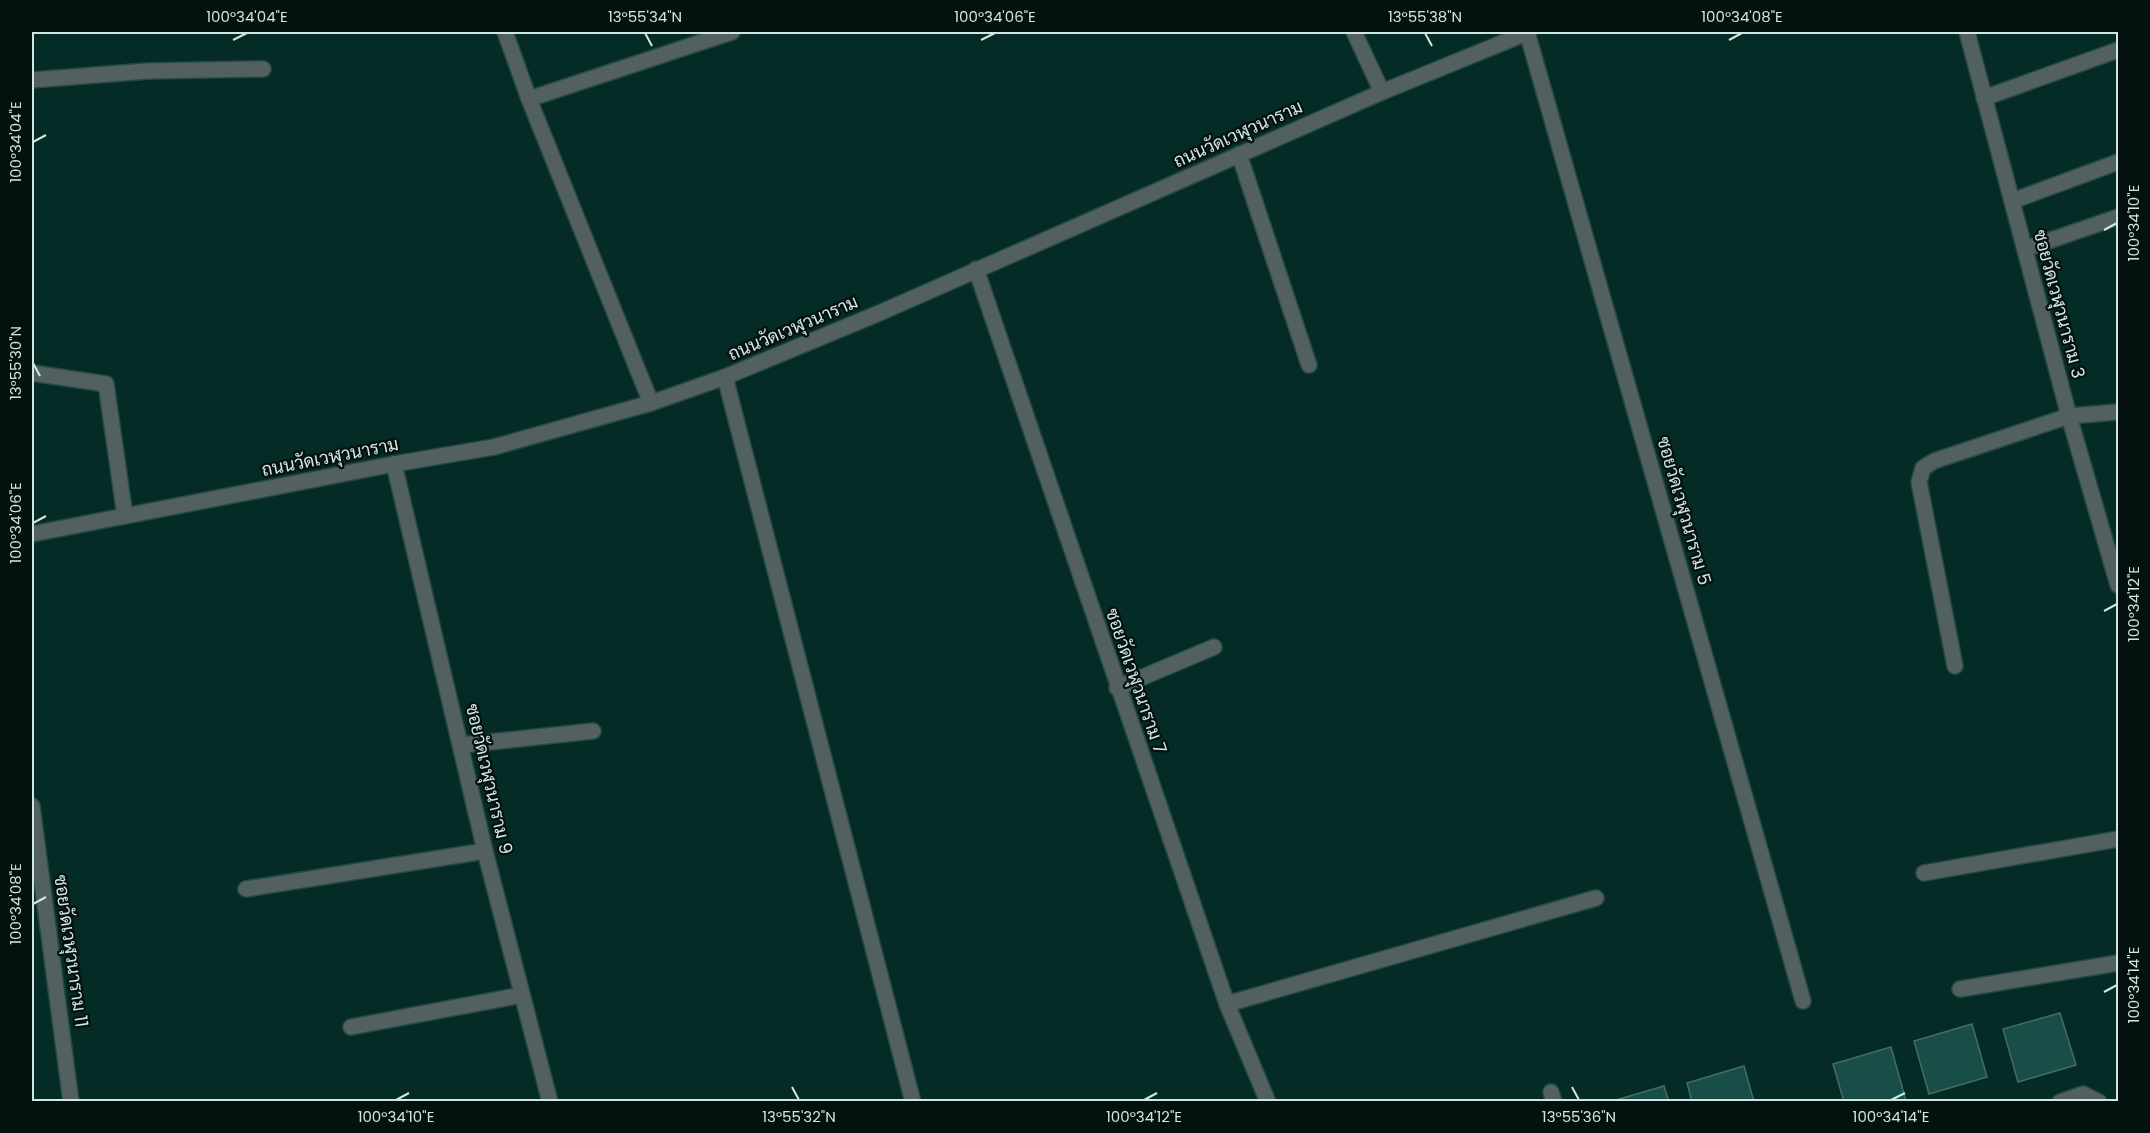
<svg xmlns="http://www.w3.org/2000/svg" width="2150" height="1133" viewBox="0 0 2150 1133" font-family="Poppins,Sarabun,sans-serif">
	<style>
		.building { fill: #174f48; stroke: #476b65; stroke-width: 1.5 }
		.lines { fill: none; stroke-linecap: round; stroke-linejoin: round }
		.service-casing { stroke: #264945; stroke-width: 18 }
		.minor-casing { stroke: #264945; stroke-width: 18 }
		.tertiary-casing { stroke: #264945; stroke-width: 18 }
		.service { stroke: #52615f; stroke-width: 15 }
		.minor { stroke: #52615f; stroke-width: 15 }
		.tertiary { stroke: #52615f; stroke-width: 15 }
		.ticks { fill: none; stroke: #d1e5e1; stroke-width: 2 }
		.labels { text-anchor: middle; stroke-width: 4.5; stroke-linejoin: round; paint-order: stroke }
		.street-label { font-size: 18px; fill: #d1e5e1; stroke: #04110f }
		.neatline { fill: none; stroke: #d1e5e1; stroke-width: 2 }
		.ticks-label { font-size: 15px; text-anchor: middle; fill: #d1e5e1 }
	</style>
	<rect width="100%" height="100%" fill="#052b27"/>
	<g class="building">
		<path d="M2060,1013L2076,1065L2018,1082L2003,1029Z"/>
		<path d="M1972,1024L1987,1077L1929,1094L1914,1041Z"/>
		<path d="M1891,1047L1906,1101L1844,1102L1833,1064Z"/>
		<path d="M1744,1066L1754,1102H1692L1687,1083Z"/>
		<path d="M1664,1086L1669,1102H1609Z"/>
	</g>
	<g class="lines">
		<defs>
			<g id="service">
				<path d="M1984,98L2118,50"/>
				<path d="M1239,154L1309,365"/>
				<path d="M2012,201L2118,162"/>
				<path d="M32,373L106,384L125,516"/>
				<path d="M1117,688L1214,647"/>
			</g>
			<g id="minor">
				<path d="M505,32L529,99L651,403"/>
				<path d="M1354,32L1382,92"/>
				<path d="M1527,32L1803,1001"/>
				<path d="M1967,32L2069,416L2118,585"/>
				<path d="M32,80L148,71L263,69"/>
				<path d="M529,99L732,32"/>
				<path d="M2025,249L2118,217"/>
				<path d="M976,269L1227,1004L1268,1102"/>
				<path d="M725,377L913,1102"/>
				<path d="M394,464L485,851L550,1102"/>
				<path d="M1955,666L1919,482L1923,468L1934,461L2069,416L2118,412"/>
				<path d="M462,745L593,731"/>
				<path d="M32,806L71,1102"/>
				<path d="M1924,873L2118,839"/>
				<path d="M246,889L485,851"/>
				<path d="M1960,989L2118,963"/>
				<path d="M1227,1004L1596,898"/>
				<path d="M351,1027L522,995"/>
				<path d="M1551,1092L1554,1102"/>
				<path d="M2060,1102L2083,1094L2099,1102"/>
			</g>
			<path id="tertiary" d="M32,534L394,464L494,447L651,403L725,377L877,314L1382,92L1529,32"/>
		</defs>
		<use href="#service" class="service-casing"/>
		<use href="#minor" class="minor-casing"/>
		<use href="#tertiary" class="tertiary-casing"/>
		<use href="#service" class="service"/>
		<use href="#minor" class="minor"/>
		<use href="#tertiary" class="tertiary"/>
	</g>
	<path class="ticks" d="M645,33L652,46M1425,33L1432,46M233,40L247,33M981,40L995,33M1729,40L1742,33M33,142L46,135M2104,230L2117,223M33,363L40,376M33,523L46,516M2104,611L2117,604M33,904L46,897M2104,992L2117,985M792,1087L799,1100M1572,1087L1579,1100M396,1100L409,1093M1144,1100L1157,1093M1891,1100L1905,1093"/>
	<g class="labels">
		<g class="street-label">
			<text transform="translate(1238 134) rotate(-24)" y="6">ถนนวัดเวฬุวนาราม</text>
			<text transform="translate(2059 304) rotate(75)" y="6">ซอยวัดเวฬุวนาราม 3</text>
			<text transform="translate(793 328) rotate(-23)" y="6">ถนนวัดเวฬุวนาราม</text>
			<text transform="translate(330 457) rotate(-11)" y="6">ถนนวัดเวฬุวนาราม</text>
			<text transform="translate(1684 511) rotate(74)" y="6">ซอยวัดเวฬุวนาราม 5</text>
			<text transform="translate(1136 681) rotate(71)" y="6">ซอยวัดเวฬุวนาราม 7</text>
			<text transform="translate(489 779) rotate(77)" y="6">ซอยวัดเวฬุวนาราม 9</text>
			<text transform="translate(71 951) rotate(82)" y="6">ซอยวัดเวฬุวนาราม 11</text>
		</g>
	</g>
	<rect width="2150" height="1133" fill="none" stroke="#04110f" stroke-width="66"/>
	<rect x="33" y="33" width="2084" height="1067" class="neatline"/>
	<g class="ticks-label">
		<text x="247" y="22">100°34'04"E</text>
		<text x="645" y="22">13°55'34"N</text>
		<text x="995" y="22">100°34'06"E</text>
		<text x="1425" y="22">13°55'38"N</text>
		<text x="1742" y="22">100°34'08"E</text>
		<text transform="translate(16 142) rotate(-90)" y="5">100°34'04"E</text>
		<text transform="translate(2134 223) rotate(-90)" y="5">100°34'10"E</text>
		<text transform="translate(16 363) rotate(-90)" y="5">13°55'30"N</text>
		<text transform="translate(16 523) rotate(-90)" y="5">100°34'06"E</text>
		<text transform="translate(2134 604) rotate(-90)" y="5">100°34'12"E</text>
		<text transform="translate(16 904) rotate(-90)" y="5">100°34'08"E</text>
		<text transform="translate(2134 985) rotate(-90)" y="5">100°34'14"E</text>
		<text x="396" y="1122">100°34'10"E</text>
		<text x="799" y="1122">13°55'32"N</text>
		<text x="1144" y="1122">100°34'12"E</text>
		<text x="1579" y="1122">13°55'36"N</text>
		<text x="1891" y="1122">100°34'14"E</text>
	</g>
</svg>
